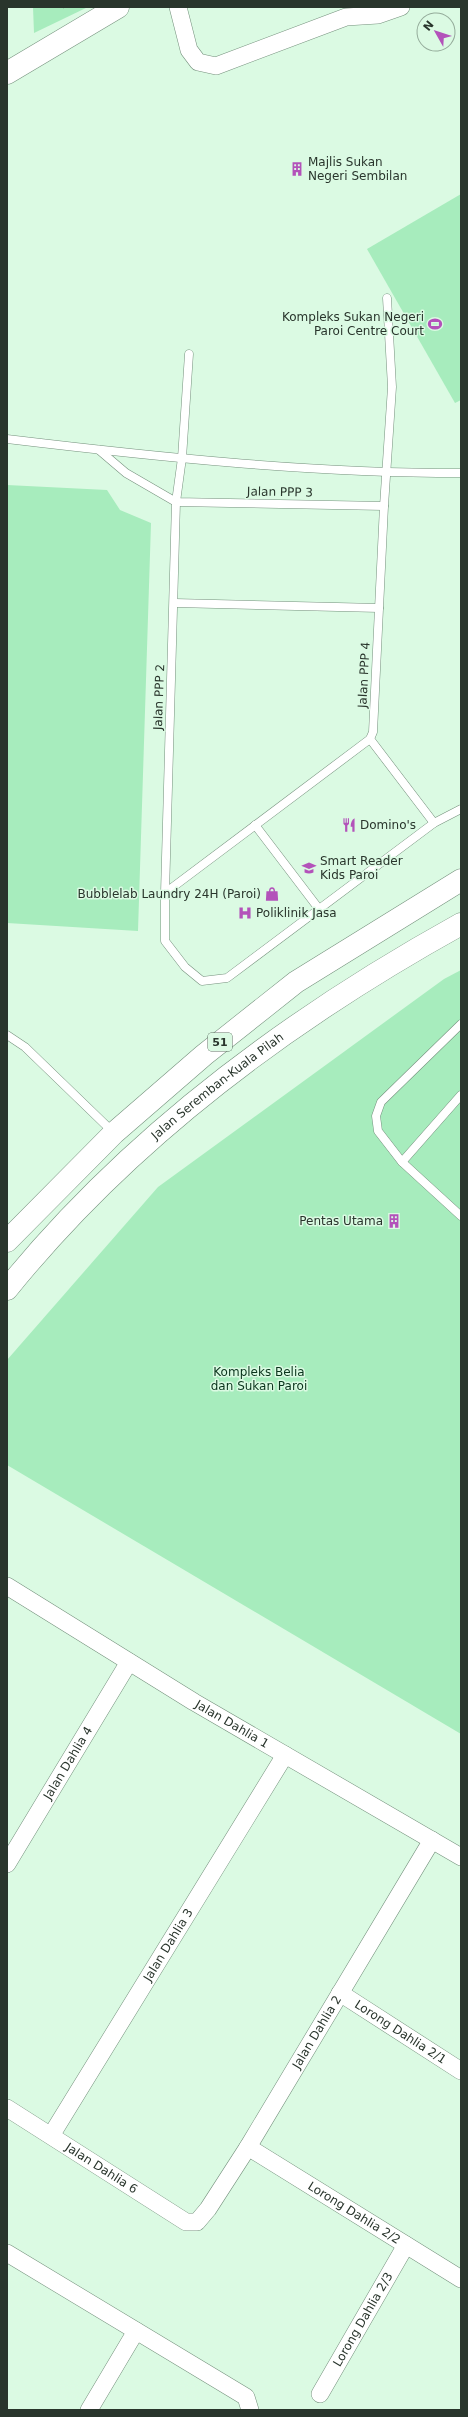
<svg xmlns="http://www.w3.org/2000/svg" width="468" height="2417" viewBox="0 0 468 2417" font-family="'DejaVu Sans',sans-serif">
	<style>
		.green { fill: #a7ecbd }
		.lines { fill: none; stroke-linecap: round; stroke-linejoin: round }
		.lane-casing { stroke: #75917d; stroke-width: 9 }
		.street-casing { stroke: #75917d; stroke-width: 18 }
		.secondary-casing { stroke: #75917d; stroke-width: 23 }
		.highway-casing { stroke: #75917d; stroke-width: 23 }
		.path { stroke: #819686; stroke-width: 2.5; stroke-dasharray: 3 3; stroke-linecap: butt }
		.lane { stroke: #fff; stroke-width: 8 }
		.street { stroke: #fff; stroke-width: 17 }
		.secondary { stroke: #fff; stroke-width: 22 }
		.highway { stroke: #fff; stroke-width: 22 }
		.labels { text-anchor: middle; stroke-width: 3; stroke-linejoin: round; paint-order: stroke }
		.shield { fill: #dbfae3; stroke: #5e7063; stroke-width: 1 }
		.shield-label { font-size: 11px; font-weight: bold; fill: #29352c }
		.poi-label { font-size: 12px; fill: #29352c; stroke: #dbfae3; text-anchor: start }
		.street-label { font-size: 12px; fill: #29352c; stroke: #dbfae3 }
		.park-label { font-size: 12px; fill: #0a341c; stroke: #dbfae3 }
	</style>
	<rect width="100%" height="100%" fill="#dbfae3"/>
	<g class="green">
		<path d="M33,7H88L34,33Z"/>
		<path d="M461,194V400L455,403L367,249Z"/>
		<path d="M7,485L107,490L120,510L151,523L138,931L7,923Z"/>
		<path d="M461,970V1734L7,1465V1360L158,1187L444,979Z"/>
	</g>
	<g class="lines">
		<defs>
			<g id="lane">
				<path d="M387,298L392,387L384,506L373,732L370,739L434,823"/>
				<path d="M189,354L182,458L176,502L165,893V941L185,967L202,981L227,978L434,823L461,809"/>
				<path d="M7,439C157,457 309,473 461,473"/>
				<path d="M99,450L126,473L176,502L384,506"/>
				<path d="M175,603L379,608"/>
				<path d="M255,825L319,909"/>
				<path d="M165,893L370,739"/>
				<path d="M461,1024L381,1102L376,1116L378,1131L402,1162L461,1216"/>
				<path d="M7,1035L25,1047L114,1133"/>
				<path d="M402,1162L461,1095"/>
			</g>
			<g id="street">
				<path d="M178,7L189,50L198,62L216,66L346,17L378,15L401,7"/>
				<path id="s1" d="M7,1586L194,1702L461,1857"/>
				<path id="s2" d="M7,1864L129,1662"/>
				<path id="s3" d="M340,1993L461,2071"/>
				<path id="s4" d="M7,2108L186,2222H197L208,2209L248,2147L432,1840"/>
				<path id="s5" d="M52,2134L285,1755"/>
				<path id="s6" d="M248,2147L461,2279"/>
				<path d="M7,2253L246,2397L250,2410"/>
				<path id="s7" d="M320,2394L406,2245"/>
				<path d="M89,2410L136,2331"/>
			</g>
			<path id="secondary" d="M7,73L118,7"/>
			<g id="highway">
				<path d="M7,1241L114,1133L204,1055L296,982L461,880"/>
				<path id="s8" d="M7,1289C130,1137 291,1018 461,924"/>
			</g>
		</defs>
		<use href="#lane" class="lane-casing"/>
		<use href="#street" class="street-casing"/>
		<use href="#secondary" class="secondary-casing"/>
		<use href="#highway" class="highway-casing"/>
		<path class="path" d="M63,7H64"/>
		<use href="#lane" class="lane"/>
		<use href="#street" class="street"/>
		<use href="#secondary" class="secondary"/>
		<use href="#highway" class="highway"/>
	</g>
	<defs>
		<symbol id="building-bare" viewBox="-9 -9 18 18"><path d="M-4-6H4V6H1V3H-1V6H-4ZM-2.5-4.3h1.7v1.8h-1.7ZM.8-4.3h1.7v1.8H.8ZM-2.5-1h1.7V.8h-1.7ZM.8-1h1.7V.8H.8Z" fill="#b352ba" stroke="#dbfae3" stroke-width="2.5" paint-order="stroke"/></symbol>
		<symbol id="stadium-bare" viewBox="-9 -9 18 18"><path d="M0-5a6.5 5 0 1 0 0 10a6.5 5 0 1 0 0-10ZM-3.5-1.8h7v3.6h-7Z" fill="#b352ba" stroke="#dbfae3" stroke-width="2.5" paint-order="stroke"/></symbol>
		<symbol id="restaurant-bare" viewBox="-9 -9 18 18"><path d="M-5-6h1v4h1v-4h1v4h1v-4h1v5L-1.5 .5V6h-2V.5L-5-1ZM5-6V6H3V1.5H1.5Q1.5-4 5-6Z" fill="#b352ba" stroke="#dbfae3" stroke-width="2.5" paint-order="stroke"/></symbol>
		<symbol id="school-bare" viewBox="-9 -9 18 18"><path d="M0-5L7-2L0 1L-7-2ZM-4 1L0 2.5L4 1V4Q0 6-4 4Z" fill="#b352ba" stroke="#dbfae3" stroke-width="2.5" paint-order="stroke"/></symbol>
		<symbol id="shop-bare" viewBox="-9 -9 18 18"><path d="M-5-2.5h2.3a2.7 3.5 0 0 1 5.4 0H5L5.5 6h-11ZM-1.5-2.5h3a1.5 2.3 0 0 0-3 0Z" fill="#b352ba" stroke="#dbfae3" stroke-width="2.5" paint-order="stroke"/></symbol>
		<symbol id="hospital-bare" viewBox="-9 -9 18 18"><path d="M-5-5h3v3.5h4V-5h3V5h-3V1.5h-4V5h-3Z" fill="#b352ba" stroke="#dbfae3" stroke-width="2.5" paint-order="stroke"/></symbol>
	</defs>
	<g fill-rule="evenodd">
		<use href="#building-bare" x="287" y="159" width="20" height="20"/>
		<use href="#stadium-bare" x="425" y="314" width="20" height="20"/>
		<use href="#restaurant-bare" x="339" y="815" width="20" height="20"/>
		<use href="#school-bare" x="299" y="858" width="20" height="20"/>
		<use href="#shop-bare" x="262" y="884" width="20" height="20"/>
		<use href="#hospital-bare" x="235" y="903" width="20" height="20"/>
		<use href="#building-bare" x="384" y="1211" width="20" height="20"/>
	</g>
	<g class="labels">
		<rect class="shield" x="208" y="1033" width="24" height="18" rx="3"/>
		<g class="shield-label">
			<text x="220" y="1046">51</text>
		</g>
		<g class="poi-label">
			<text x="308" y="166">Majlis Sukan<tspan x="308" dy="14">Negeri Sembilan</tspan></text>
			<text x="424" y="321" text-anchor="end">Kompleks Sukan Negeri<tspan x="424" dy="14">Paroi Centre Court</tspan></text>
			<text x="360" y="829">Domino's</text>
			<text x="320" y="865">Smart Reader<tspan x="320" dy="14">Kids Paroi</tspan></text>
			<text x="261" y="898" text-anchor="end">Bubblelab Laundry 24H (Paroi)</text>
			<text x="256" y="917">Poliklinik Jasa</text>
			<text x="383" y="1225" text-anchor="end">Pentas Utama</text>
		</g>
		<g class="street-label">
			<text transform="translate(280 492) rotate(1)" y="4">Jalan PPP 3</text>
			<text transform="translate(364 675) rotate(-87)" y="4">Jalan PPP 4</text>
			<text transform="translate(159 697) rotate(-88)" y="4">Jalan PPP 2</text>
			<text dy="4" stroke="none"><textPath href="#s8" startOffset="293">Jalan Seremban-Kuala Pilah</textPath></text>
			<text dy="4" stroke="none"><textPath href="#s1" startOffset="264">Jalan Dahlia 1</textPath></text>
			<text dy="4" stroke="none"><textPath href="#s2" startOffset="118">Jalan Dahlia 4</textPath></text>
			<text dy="4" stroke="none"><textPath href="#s5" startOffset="222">Jalan Dahlia 3</textPath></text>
			<text dy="4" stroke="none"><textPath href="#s4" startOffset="448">Jalan Dahlia 2</textPath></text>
			<text dy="4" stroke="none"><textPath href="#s3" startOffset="72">Lorong Dahlia 2/1</textPath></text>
			<text dy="4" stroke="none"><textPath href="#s4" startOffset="112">Jalan Dahlia 6</textPath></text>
			<text dy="4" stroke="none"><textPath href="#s6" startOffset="125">Lorong Dahlia 2/2</textPath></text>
			<text dy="4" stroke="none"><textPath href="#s7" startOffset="86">Lorong Dahlia 2/3</textPath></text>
		</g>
		<g class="park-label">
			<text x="259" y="1376">Kompleks Belia<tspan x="259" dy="14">dan Sukan Paroi</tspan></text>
		</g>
	</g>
	<rect width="468" height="2417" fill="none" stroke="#29352c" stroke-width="16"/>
	<g transform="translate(436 32) rotate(309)"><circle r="19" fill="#dbfae3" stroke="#94ab9a"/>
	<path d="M0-3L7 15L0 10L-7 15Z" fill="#b352ba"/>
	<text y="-6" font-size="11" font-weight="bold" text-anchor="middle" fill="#29352c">N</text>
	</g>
</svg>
